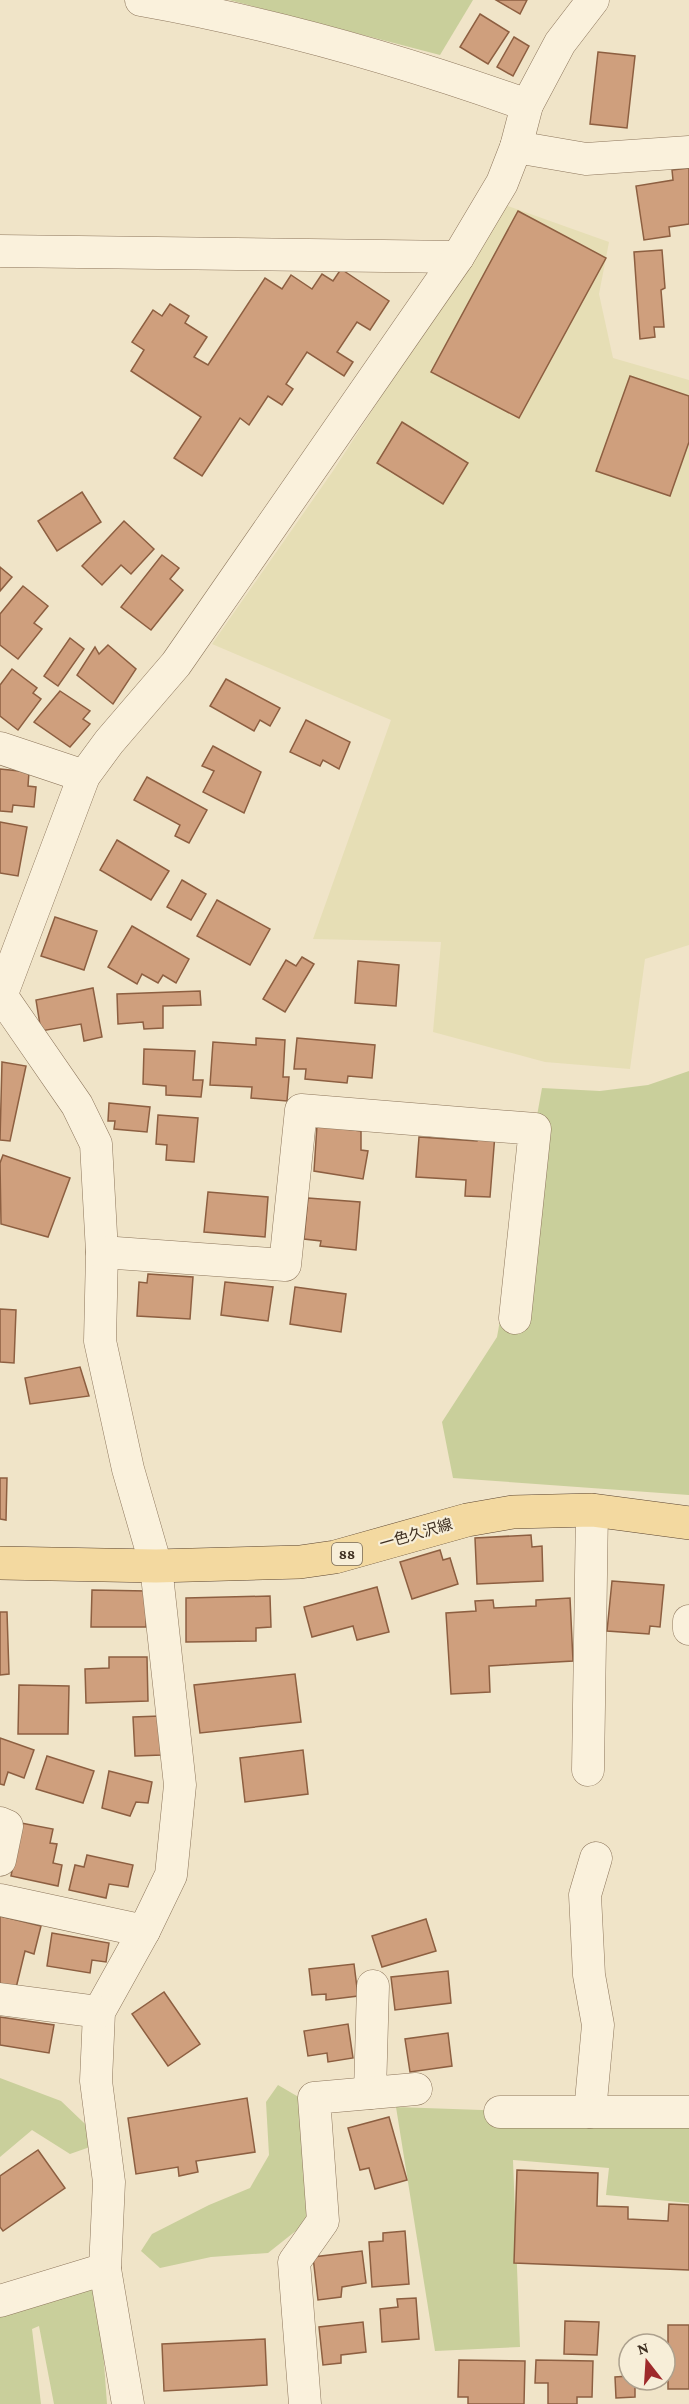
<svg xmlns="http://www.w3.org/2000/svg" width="689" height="2404" viewBox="0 0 689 2404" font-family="'Crimson Pro','Noto Sans JP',serif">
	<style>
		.farmland { fill: #e6deb5 }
		.green { fill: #c9cf9b }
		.building { fill: #cf9f7d; stroke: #8d5f41; stroke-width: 1.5 }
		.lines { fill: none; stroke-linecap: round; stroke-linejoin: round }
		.minor-casing { stroke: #8d765c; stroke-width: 33 }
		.primary-casing { stroke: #5b4430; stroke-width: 34 }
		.minor { stroke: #faf1dc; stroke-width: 32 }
		.primary { stroke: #f3d9a0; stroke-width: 33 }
		.labels { text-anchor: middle; stroke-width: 4.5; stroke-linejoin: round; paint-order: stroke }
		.shield { fill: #f7eed8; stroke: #756857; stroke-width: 1.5 }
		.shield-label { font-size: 14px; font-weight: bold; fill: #3d2e20 }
		.street-label { font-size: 15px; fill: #3d2e20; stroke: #f7eed8 }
	</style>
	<rect width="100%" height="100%" fill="#f0e4c8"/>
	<path class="farmland" d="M505,205L609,242L599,294L613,358L689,380V945L645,959L630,1069L545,1062L433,1032L441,942L313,939L391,720L212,644L333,471Z"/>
	<g class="green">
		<path d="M229,0H473L440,55Z"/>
		<path d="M689,1071V1495L453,1478L442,1422L497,1337L542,1088L600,1091L648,1085Z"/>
		<path d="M0,2078L61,2101L104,2142L70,2154L32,2130L0,2157Z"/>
		<path d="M278,2085L302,2099L320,2186L302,2226L268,2253L211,2257L160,2268L141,2251L152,2234L209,2205L250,2188L269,2155L266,2102Z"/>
		<path d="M396,2107L689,2117V2203L606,2195L609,2168L513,2160L520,2347L435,2351Z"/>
		<path d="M98,2282L107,2404H54L39,2326L32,2329L41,2404H0V2313Z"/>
	</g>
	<g class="building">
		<path d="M496,0H527L520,14Z"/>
		<path d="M480,14L509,32L488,64L460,47Z"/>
		<path d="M514,37L529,46L513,76L497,67Z"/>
		<path d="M598,52L635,56L627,128L590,124Z"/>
		<path d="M689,168V224L669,227L670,236L644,240L636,186L673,180L672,170Z"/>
		<path d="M518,211L606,258L519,418L431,372Z"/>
		<path d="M662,250L665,288L661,290L664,327H654L655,337L640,339L634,252Z"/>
		<path d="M341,269L389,301L370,330L357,322L337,352L353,362L344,376L307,352L286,384L293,389L282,405L268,396L249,425L240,418L202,476L174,458L201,417L131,371L144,350L132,342L153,310L162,316L170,304L189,316L185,323L207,337L194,357L208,365L265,278L282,289L291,275L312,289L322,274L333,281Z"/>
		<path d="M630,376L689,396V442L670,496L596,471Z"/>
		<path d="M402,422L468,463L443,504L377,463Z"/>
		<path d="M82,492L101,522L57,551L38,521Z"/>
		<path d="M124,521L154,549L131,574L121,565L102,585L82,566Z"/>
		<path d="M162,555L179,568L170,579L183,590L151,630L121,607Z"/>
		<path d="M0,567L12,577L0,591Z"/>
		<path d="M23,586L48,606L34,623L42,629L18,659L0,645V614Z"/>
		<path d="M70,638L84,649L58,686L44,676Z"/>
		<path d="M108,645L136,669L113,704L77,675L95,647L99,654Z"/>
		<path d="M12,669L37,688L33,693L41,699L18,730L0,716V685Z"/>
		<path d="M226,679L280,708L270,726L260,720L254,731L210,706Z"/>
		<path d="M60,691L90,711L83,719L90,724L70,747L34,722Z"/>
		<path d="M306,720L350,742L339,769L323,760L320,766L290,752Z"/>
		<path d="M213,746L261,772L244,813L203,792L214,771L202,766Z"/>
		<path d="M0,769L29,772L28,786L36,787L34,807L13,805L12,812L0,811Z"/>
		<path d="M147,777L207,810L189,843L175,836L180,825L134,800Z"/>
		<path d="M0,822L27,827L18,876L0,873Z"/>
		<path d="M117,840L169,871L151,900L100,870Z"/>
		<path d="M182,880L206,894L191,920L167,907Z"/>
		<path d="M217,900L270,929L250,965L197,936Z"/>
		<path d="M55,917L97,931L84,970L41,956Z"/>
		<path d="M132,926L189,959L176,983L163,975L158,983L142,974L137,984L108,967Z"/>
		<path d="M302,957L314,964L285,1012L263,999L286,960L296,966Z"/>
		<path d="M358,961L399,965L396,1006L355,1003Z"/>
		<path d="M93,988L102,1037L84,1041L81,1024L41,1031L36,1000Z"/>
		<path d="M200,991L201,1005L163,1006V1028L144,1029L143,1022L118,1024L117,994Z"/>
		<path d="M256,1038L285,1040L283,1077H289L287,1101L251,1098L252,1087L210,1085L213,1042L256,1045Z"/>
		<path d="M297,1038L375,1045L372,1078L348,1076L347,1083L305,1079L306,1069H294Z"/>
		<path d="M144,1049L195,1051L193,1080H203L201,1097L166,1095V1086L143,1084Z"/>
		<path d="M2,1062L26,1066L10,1141L0,1140Z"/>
		<path d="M109,1103L150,1107L147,1132L114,1129L115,1121H108Z"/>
		<path d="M158,1115L198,1118L194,1162L166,1160L167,1145L156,1144Z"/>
		<path d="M317,1125L361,1131V1150L368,1151L363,1179L314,1171Z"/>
		<path d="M478,1133L495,1134L490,1197L465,1196L466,1180L416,1177L419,1137L477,1141Z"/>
		<path d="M3,1155L70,1178L48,1237L1,1224L0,1163Z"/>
		<path d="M208,1192L268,1197L265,1237L204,1232Z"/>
		<path d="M308,1198L360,1202L356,1250L320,1246L321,1241L304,1239Z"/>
		<path d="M148,1274L193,1277L190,1319L137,1316L139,1282L147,1283Z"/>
		<path d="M225,1282L273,1287L268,1321L221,1315Z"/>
		<path d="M295,1287L346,1294L341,1332L290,1324Z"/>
		<path d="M0,1309L16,1310L14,1363L0,1362Z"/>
		<path d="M80,1367L89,1396L30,1404L25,1378Z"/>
		<path d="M0,1478H7L6,1520L0,1519Z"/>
		<path d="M531,1535L532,1547L542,1546L543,1581L477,1584L475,1538Z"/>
		<path d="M440,1550L443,1560L450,1558L458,1584L412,1599L400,1562Z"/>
		<path d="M612,1581L664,1585L660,1627L650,1626L649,1634L607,1631Z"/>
		<path d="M377,1587L389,1632L357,1640L353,1626L312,1637L304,1607Z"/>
		<path d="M92,1590L147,1591L146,1627H91Z"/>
		<path d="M270,1596L271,1627L256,1628V1641L186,1642V1598Z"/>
		<path d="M570,1598L573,1661L489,1666L490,1692L451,1694L446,1613L476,1611L475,1601L493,1600L494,1608L536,1606V1600Z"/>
		<path d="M0,1612H7L9,1674L0,1675Z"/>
		<path d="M109,1657H147L148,1701L86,1703L85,1669L109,1668Z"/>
		<path d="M295,1674L301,1722L200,1733L194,1685Z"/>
		<path d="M19,1685L69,1686L68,1734H18Z"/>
		<path d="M160,1716L162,1755L135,1756L133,1717Z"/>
		<path d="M0,1738L34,1750L24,1778L8,1772L4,1785L0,1784Z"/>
		<path d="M303,1750L308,1794L245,1802L240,1758Z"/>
		<path d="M47,1756L94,1771L83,1803L36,1789Z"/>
		<path d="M109,1771L152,1782L148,1803L136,1802L130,1816L102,1808Z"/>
		<path d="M21,1823L53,1829L50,1843L57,1844L53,1863L62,1865L58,1886L11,1876Z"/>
		<path d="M87,1855L133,1865L128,1887L109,1884L106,1898L69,1890L75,1865L84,1867Z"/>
		<path d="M0,1916L41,1926L34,1954L25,1951L16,1988L0,1984Z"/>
		<path d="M426,1919L436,1951L382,1967L372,1936Z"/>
		<path d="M52,1933L109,1943L106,1962L92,1960L90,1973L47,1966Z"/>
		<path d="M354,1964L358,1996L326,2000V1994L312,1995L309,1969Z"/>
		<path d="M448,1971L451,2003L395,2010L391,1977Z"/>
		<path d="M164,1992L200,2044L168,2066L132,2014Z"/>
		<path d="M0,2017L54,2025L49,2053L0,2045Z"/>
		<path d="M348,2024L353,2058L328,2062L327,2053L308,2056L304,2031Z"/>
		<path d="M448,2033L452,2066L410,2072L405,2039Z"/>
		<path d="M247,2098L255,2152L196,2161L198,2172L179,2176L178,2167L136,2174L128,2118Z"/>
		<path d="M389,2117L407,2180L375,2189L369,2168L360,2170L348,2128Z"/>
		<path d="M38,2150L65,2188L3,2231L0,2227V2176Z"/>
		<path d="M517,2170L598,2173L597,2206L628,2207V2219L668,2221L669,2204L689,2205V2270L514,2263Z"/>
		<path d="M405,2231L409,2284L372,2287L369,2242L383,2241V2233Z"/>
		<path d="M362,2251L366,2283L342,2287L341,2297L318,2300L313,2257Z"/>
		<path d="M416,2298L419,2339L382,2342L380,2309L398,2307L397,2299Z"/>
		<path d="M565,2321L599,2322L597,2355L564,2354Z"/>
		<path d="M363,2322L366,2352L341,2355V2363L323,2365L319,2327Z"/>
		<rect x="668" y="2325" width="21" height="64"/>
		<path d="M265,2339L267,2385L164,2391L162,2344Z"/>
		<path d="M459,2360L525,2361L524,2404H468V2397H458Z"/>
		<path d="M536,2360L593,2361L592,2397H577V2404H548V2383H535Z"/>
		<path d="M629,2376V2380H664V2383L635,2384V2397L616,2398L615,2377Z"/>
	</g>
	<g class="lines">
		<defs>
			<g id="minor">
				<path d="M141,0C271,23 401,60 527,105"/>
				<path d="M516,147L586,159L689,152"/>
				<path d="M0,251L458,257"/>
				<path d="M0,748L84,776"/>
				<path d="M1,995L77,1105L96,1144L102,1252L100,1341L128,1469L156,1566L180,1785L171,1875L144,1931L99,2012L96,2081L109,2182L105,2269"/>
				<path d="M0,999L84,776L109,742L176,664L458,257L502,183L516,147L527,105L560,43L593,0"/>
				<path d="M102,1252L285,1265L301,1110L535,1129L515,1318"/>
				<path d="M689,1621V1629"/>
				<path d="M588,1770L592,1510"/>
				<path d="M0,1823L7,1826L0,1860"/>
				<path d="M0,1900L144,1931"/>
				<path d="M0,1999L99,2012"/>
				<path d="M370,2093L373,1986"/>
				<path d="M500,2112H689"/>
				<path d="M590,2112L598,2025L589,1975L585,1895L596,1858"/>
				<path d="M0,2301L105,2269L128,2404"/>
				<path d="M305,2404L294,2262L323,2221L314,2098L416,2089"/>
			</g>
			<path id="primary" d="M0,1563L156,1566L300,1562L335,1557L467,1520L513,1512L592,1510L689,1523"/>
		</defs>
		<use href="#minor" class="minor-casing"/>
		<use href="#primary" class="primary-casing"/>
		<use href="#minor" class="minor"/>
		<use href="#primary" class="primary"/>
	</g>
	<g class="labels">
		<rect class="shield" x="332" y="1543" width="30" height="22" rx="4.5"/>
		<g class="shield-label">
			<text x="347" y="1559">88</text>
		</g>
		<g class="street-label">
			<text transform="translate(416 1534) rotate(-16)" y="5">一色久沢線</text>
		</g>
	</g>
	<g transform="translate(647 2362) rotate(343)"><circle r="28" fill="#f7eed8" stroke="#ada18e" stroke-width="1.5"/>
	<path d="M0-4.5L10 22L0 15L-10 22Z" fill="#9e2a2b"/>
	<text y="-9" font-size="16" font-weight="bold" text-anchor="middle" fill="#3d2e20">N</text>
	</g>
</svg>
